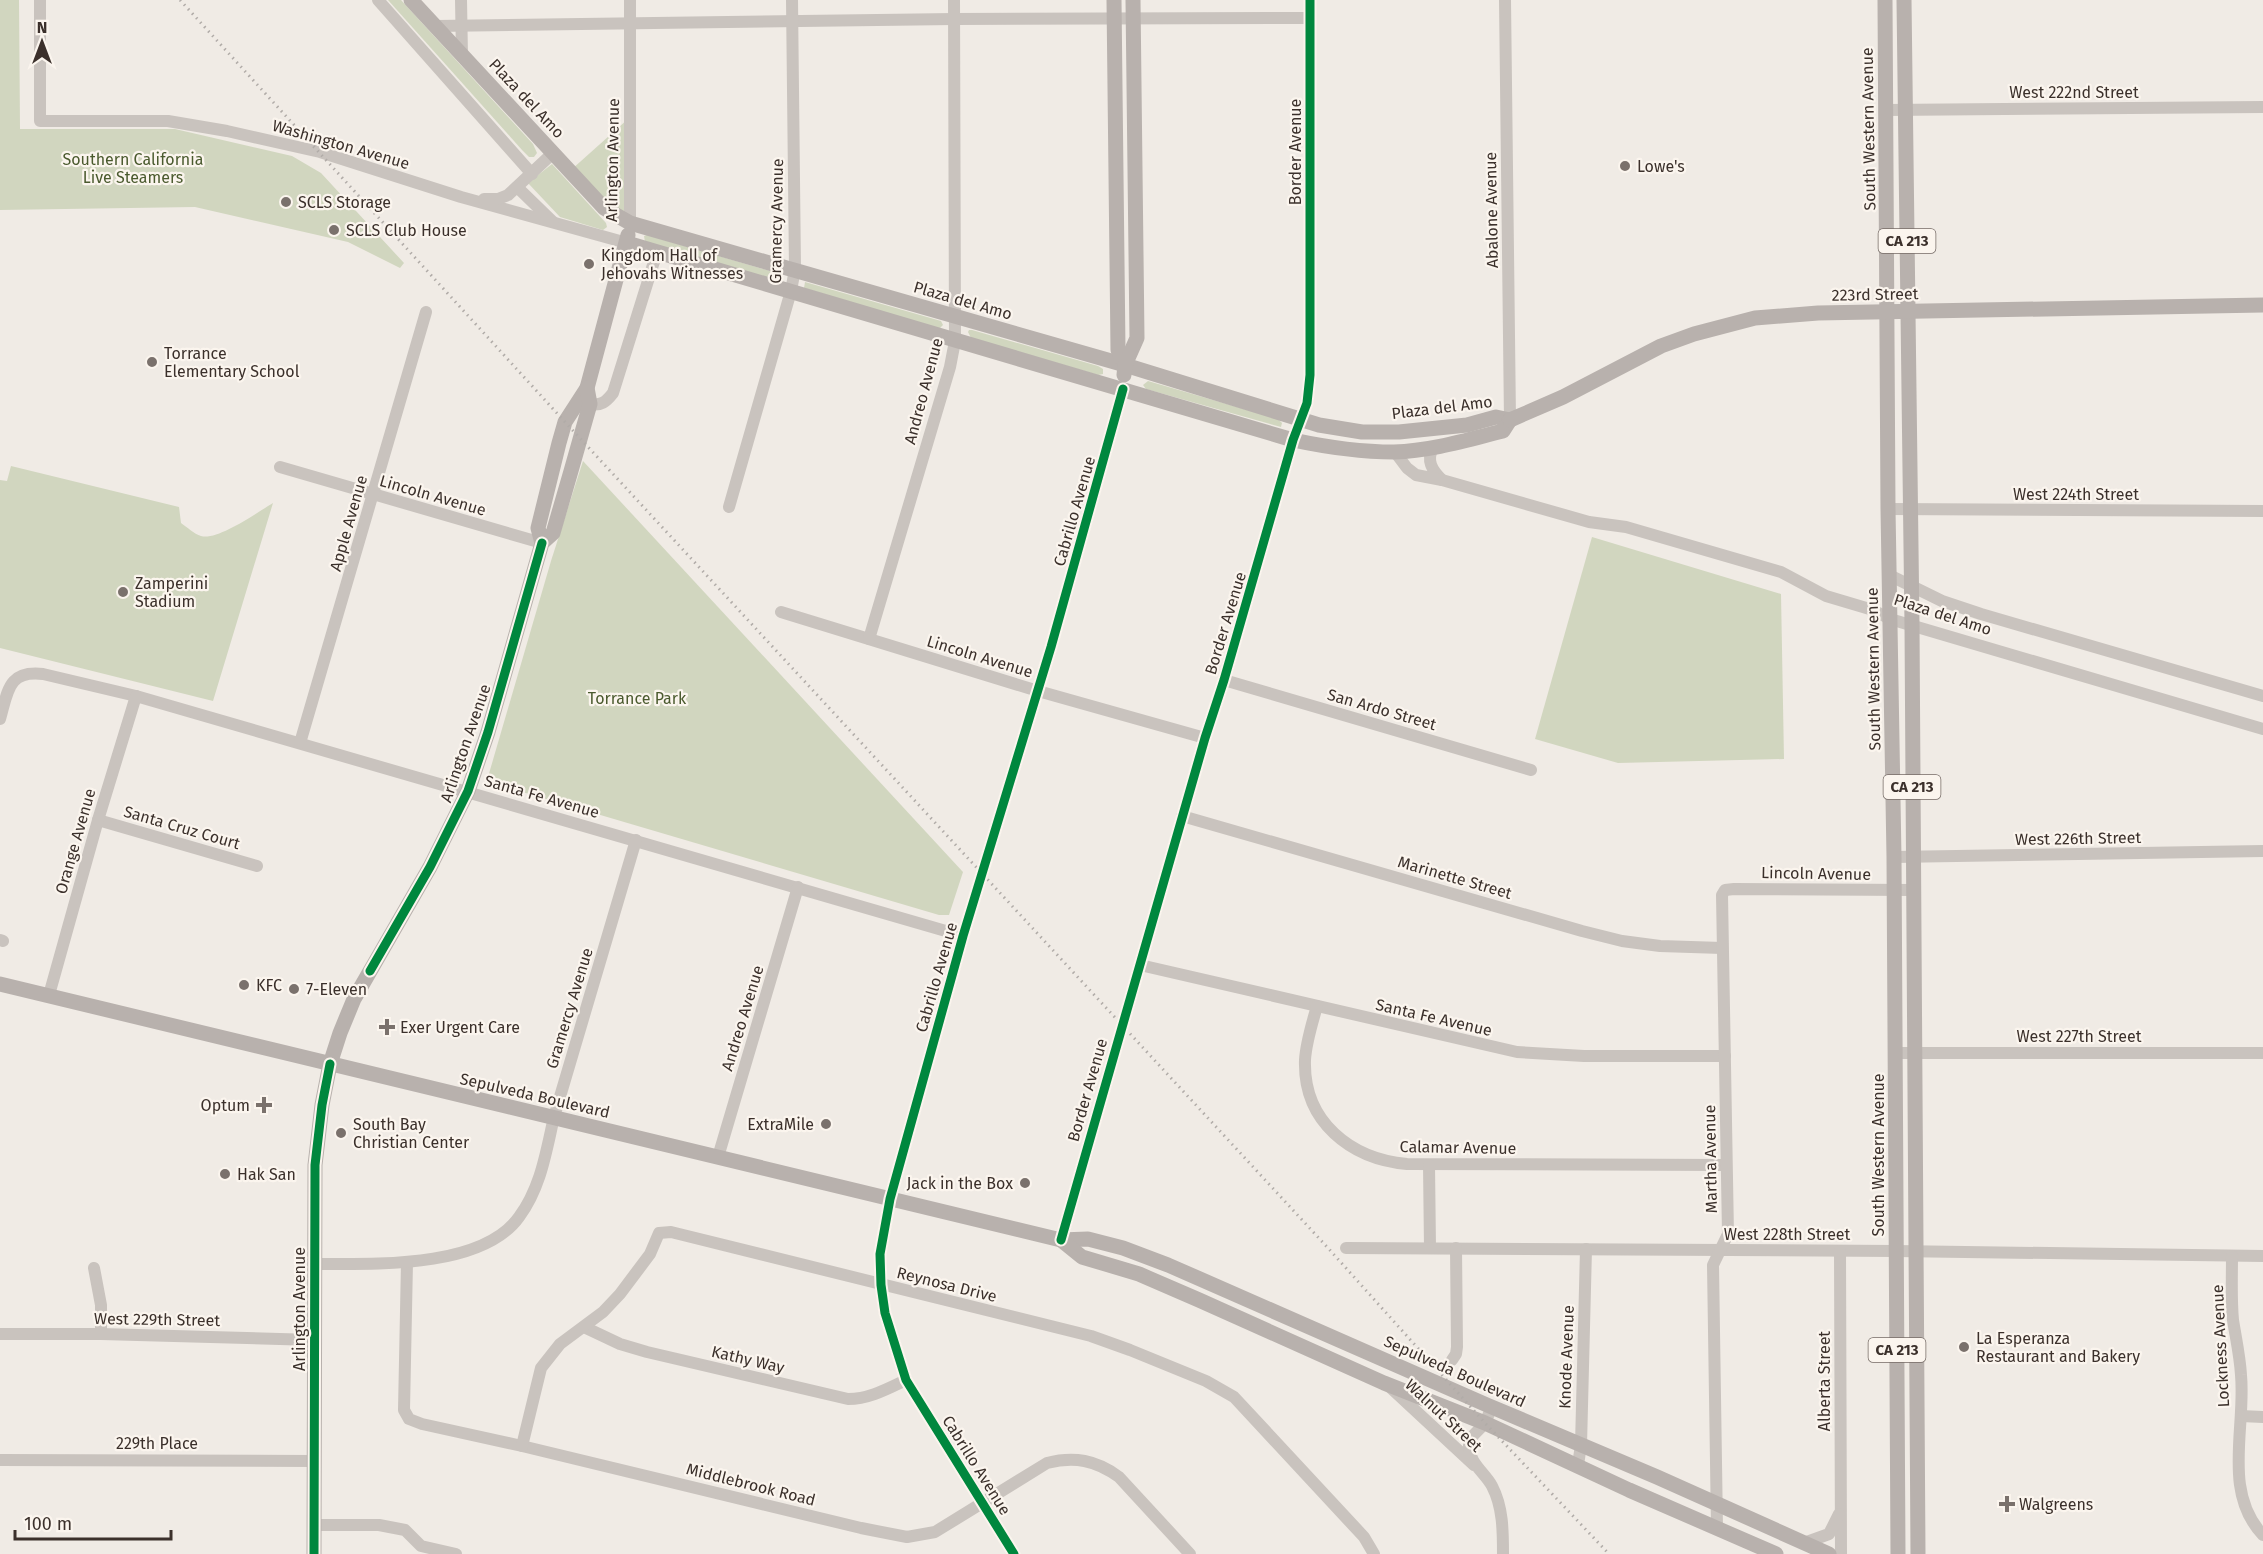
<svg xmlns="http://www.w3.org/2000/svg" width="2263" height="1554" viewBox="0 0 2263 1554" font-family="'Fira Sans',sans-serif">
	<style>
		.green { fill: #d1d6bf }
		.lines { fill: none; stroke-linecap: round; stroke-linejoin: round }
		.minor { stroke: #c9c3be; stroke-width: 12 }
		.major { stroke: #b8b1ad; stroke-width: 15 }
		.rail { stroke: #b1aca8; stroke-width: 3; stroke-dasharray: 1.5 4.5; stroke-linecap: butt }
		.cycleway-casing { stroke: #fbf5ee; stroke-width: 13 }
		.cycleway { stroke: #00873e; stroke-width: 9 }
		.poi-dot { fill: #7a716c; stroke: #fbf5ee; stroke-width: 2 }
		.labels { text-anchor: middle; stroke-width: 4.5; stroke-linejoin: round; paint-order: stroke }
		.shield { fill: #fbf5ee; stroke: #756b66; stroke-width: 1.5 }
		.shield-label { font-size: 15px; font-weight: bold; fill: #3b302b }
		.street-label { font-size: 16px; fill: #3b302b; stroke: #fbf5ee }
		.park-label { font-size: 16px; fill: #4a5a2e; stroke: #fbf5ee }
		.poi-label { font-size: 16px; fill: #3b302b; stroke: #fbf5ee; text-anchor: start }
	</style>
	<rect width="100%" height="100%" fill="#f0ebe5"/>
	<g class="green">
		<path d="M0,0H19L20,129H175L292,156L321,173L404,263L400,268L348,242L195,207L0,210Z"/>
		<path d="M388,0H401L533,144L537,153L534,157H529L522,150Z"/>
		<path d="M628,119V221L571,170Z"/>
		<path d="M552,164L606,223L607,227L603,230L560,217L528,183Z"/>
		<path d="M647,235L777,273L779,276L774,280L645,242L644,236Z"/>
		<path d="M805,282L941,321L943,325L939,329L804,288Z"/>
		<path d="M969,330H972L1098,366L1103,369V374L1098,375L971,338L968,332Z"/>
		<path d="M1148,381L1278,419L1282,423L1281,427L1146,389L1143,385Z"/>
		<path d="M583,461L963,872L949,915H939L492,783L488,777L551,561Z"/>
		<path d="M11,466L179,507L181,523C187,527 194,534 201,536C217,541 258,512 273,503L213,701L0,648V480L7,481Z"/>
		<path d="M1592,537L1781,594L1784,759L1618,763L1535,739Z"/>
	</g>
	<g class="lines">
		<g class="minor">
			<path d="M40,0V121H168L227,131L320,152L461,197L627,243"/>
			<path d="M378,0L532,174"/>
			<path d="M461,0L462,56"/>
			<path d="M1505,0L1510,420"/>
			<path d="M436,26L954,19L1310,18"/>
			<path d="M1886,110L2263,107"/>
			<path d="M517,187L553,222"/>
			<path d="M484,199H498L508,195L553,153"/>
			<path d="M630,223V0"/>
			<path d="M590,404C601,406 606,402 613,393L657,252"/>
			<path d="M1433,447C1426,461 1432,470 1442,480"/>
			<path d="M1395,452L1407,468L1416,475L1442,480L1589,522L1626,527L1781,572L1826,596L1873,610L1890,619L2263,729"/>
			<path d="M280,467L542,543"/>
			<path d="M729,507L791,291L795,269L792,0"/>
			<path d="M1888,509L2263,511"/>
			<path d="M1889,575L1942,601L1981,614L2263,696"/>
			<path d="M781,612L1038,691L1205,738"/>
			<path d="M869,639L950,367L955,341L954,0"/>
			<path d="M1224,680L1531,770"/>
			<path d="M0,719C8,691 8,670 43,674L136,696L963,936"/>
			<path d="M300,743L426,312"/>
			<path d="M1182,816L1582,931L1622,941L1660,946L1722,948"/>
			<path d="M98,820L257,866"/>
			<path d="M1894,857L2263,851"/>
			<path d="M0,940L3,941"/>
			<path d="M1140,965L1517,1052L1584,1056H1725"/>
			<path d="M49,995L98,820L136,696"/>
			<path d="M1317,1006C1312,1024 1306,1042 1305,1060C1303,1122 1351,1159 1407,1164L1726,1165"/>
			<path d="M1895,1053H2263"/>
			<path d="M718,1157L798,887"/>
			<path d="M1429,1165L1430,1248"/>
			<path d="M1061,1240L1205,738L1224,680L1293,440L1307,403L1310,375V0"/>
			<path d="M1346,1248L1896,1251L2263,1256"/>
			<path d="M1840,1251L1841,1554"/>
			<path d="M2232,1256C2232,1277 2231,1299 2233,1320C2236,1339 2240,1357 2241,1375C2246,1428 2222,1492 2263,1535"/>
			<path d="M407,1262L404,1410L409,1419L422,1424L522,1446L861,1528L907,1537L935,1532L1047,1463C1074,1456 1096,1460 1119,1477L1190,1554"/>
			<path d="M314,1264C372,1264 482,1269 519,1217C541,1187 546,1152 554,1117L636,840"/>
			<path d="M94,1268L101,1305V1334"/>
			<path d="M584,1327L620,1344L647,1352L848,1399C869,1399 887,1389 906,1380"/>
			<path d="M0,1334H101L314,1340"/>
			<path d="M1452,1360L1456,1354L1457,1347L1456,1248"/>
			<path d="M1390,1387L1474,1465"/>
			<path d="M1492,1407C1489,1413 1487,1419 1484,1424C1478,1432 1469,1436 1469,1446C1469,1463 1485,1473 1492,1486C1503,1507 1503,1531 1503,1554"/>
			<path d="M2241,1416L2263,1417"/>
			<path d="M522,1446L541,1368L560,1344L603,1312L620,1294L650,1254L659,1233L671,1232L1091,1336L1130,1350L1206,1381L1234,1397L1364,1537L1374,1554"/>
			<path d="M0,1460L314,1461"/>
			<path d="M1578,1465L1581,1445L1586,1249"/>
			<path d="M314,1525H379L405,1530L421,1546L456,1554"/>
			<path d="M1717,1528L1713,1265L1728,1234L1722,895L1725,890L1734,889L1913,890"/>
			<path d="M1804,1543L1829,1534L1839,1514"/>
			<path d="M1014,1554L906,1380L885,1313L881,1285L880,1254L890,1199L963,936L1051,647L1123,389"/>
		</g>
		<g class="major">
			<path d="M411,0L604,208L630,223L1125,365L1319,425L1362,432H1399L1467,425L1496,417L1510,420"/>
			<path d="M1114,0L1118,350L1125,365"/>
			<path d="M1885,0L1888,509L1894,857L1898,1554"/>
			<path d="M1904,0L1912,625L1918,1554"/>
			<path d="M627,243L1293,440C1326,447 1360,452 1394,452C1431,451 1467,440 1503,431L1510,420"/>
			<path d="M1124,375L1125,365L1137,338L1133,0"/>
			<path d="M1510,420L1563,397L1661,346L1694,334L1755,318L1818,313L2263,305"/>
			<path d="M542,543L538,528L559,443L565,422L587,388L628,235"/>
			<path d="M0,984L1061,1240L1088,1239L1123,1248L1168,1265L1487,1405L1657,1477L1829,1554"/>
			<path d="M1061,1240L1082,1257L1139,1274L1199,1300L1384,1383L1485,1423L1629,1490L1776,1554"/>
			<path d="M314,1554L315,1165L322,1105L330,1064L340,1033L354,999L430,867L468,791L488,732L542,543L553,533L571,471L590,404L587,388"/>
		</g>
		<path class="rail" d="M180,0L565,422L1328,1248L1485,1423L1609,1554"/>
		<defs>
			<g id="cycleway">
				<path d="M370,971L430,867L468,791L488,732L542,543"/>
				<path d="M1061,1240L1205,738L1224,680L1293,440L1307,403L1310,375V0"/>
				<path d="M314,1554L315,1165L322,1105L330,1064"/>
				<path d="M1014,1554L906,1380L885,1313L881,1285L880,1254L890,1199L963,936L1051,647L1123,389"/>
			</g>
		</defs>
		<use href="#cycleway" class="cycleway-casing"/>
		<use href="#cycleway" class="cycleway"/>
	</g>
	<g class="poi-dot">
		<circle cx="1625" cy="166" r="6"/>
		<circle cx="286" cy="202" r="6"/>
		<circle cx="334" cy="230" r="6"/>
		<circle cx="589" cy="264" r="6"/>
		<circle cx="152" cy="362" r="6"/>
		<circle cx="123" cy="592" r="6"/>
		<circle cx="244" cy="985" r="6"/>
		<circle cx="294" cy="989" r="6"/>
		<path d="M384 1018h6v6h6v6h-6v6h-6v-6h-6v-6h6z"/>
		<path d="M261 1096h6v6h6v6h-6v6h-6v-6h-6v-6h6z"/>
		<circle cx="826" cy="1124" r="6"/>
		<circle cx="341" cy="1133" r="6"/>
		<circle cx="225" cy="1174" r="6"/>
		<circle cx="1025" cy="1183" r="6"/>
		<circle cx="1964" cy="1347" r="6"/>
		<path d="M2004 1495h6v6h6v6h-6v6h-6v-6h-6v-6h6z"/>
	</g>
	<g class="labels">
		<g class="shield">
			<rect x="1878.5" y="229" width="57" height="24" rx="4.5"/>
			<rect x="1883.5" y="775" width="57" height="24" rx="4.5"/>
			<rect x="1868.5" y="1338" width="57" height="24" rx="4.5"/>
		</g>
		<g class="shield-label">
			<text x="1907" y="246">CA 213</text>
			<text x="1912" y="792">CA 213</text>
			<text x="1897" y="1355">CA 213</text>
		</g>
		<g class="street-label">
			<text x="2074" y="98">West 222nd Street</text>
			<text transform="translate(527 98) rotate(47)" y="6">Plaza del Amo</text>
			<text transform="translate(1868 129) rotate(-91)" y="6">South Western Avenue</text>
			<text transform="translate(341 144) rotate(16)" y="6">Washington Avenue</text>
			<text transform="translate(1295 152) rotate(-90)" y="6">Border Avenue</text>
			<text transform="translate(612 160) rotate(-89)" y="6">Arlington Avenue</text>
			<text transform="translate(1491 210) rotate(-91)" y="6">Abalone Avenue</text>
			<text transform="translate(776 221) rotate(-89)" y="6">Gramercy Avenue</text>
			<text transform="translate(1875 294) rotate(-1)" y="6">223rd Street</text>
			<text transform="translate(963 300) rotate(16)" y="6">Plaza del Amo</text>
			<text transform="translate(923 391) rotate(-75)" y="6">Andreo Avenue</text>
			<text transform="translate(1442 407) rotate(-7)" y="6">Plaza del Amo</text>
			<text x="2076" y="500">West 224th Street</text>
			<text transform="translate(433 495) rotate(16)" y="6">Lincoln Avenue</text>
			<text transform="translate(1074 511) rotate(-74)" y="6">Cabrillo Avenue</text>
			<text transform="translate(348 523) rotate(-74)" y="6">Apple Avenue</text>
			<text transform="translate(1943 614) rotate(18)" y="6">Plaza del Amo</text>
			<text transform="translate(1225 623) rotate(-73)" y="6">Border Avenue</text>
			<text transform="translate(980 656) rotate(17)" y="6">Lincoln Avenue</text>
			<text transform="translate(1873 669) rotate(-91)" y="6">South Western Avenue</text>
			<text transform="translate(1382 709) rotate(16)" y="6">San Ardo Street</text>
			<text transform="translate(465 743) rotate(-71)" y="6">Arlington Avenue</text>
			<text transform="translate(542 796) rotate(16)" y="6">Santa Fe Avenue</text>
			<text transform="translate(182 827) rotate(16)" y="6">Santa Cruz Court</text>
			<text transform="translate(2078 838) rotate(-1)" y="6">West 226th Street</text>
			<text transform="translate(75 841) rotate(-74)" y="6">Orange Avenue</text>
			<text transform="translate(1816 873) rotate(1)" y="6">Lincoln Avenue</text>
			<text transform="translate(1455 877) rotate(16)" y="6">Marinette Street</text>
			<text transform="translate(936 977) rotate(-74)" y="6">Cabrillo Avenue</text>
			<text transform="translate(569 1008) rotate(-73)" y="6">Gramercy Avenue</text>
			<text transform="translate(1434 1017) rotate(13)" y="6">Santa Fe Avenue</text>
			<text transform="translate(742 1018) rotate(-73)" y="6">Andreo Avenue</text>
			<text x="2079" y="1042">West 227th Street</text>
			<text transform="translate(1087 1090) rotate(-74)" y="6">Border Avenue</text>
			<text transform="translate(535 1095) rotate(13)" y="6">Sepulveda Boulevard</text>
			<text transform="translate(1458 1147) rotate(1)" y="6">Calamar Avenue</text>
			<text transform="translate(1878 1155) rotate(-90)" y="6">South Western Avenue</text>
			<text transform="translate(1710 1159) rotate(-91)" y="6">Martha Avenue</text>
			<text x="1787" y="1240">West 228th Street</text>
			<text transform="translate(947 1284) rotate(14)" y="6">Reynosa Drive</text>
			<text transform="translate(299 1309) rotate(-90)" y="6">Arlington Avenue</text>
			<text transform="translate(157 1319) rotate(1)" y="6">West 229th Street</text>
			<text transform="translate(2220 1346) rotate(-93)" y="6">Lockness Avenue</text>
			<text transform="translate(1566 1357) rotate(-88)" y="6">Knode Avenue</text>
			<text transform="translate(748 1359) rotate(13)" y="6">Kathy Way</text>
			<text transform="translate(1455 1371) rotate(24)" y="6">Sepulveda Boulevard</text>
			<text transform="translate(1824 1381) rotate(-90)" y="6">Alberta Street</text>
			<text transform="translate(1444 1415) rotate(43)" y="6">Walnut Street</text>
			<text x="157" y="1449">229th Place</text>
			<text transform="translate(977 1465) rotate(58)" y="6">Cabrillo Avenue</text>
			<text transform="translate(751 1484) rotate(14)" y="6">Middlebrook Road</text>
		</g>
		<g class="park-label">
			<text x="133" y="165">Southern California<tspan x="133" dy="18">Live Steamers</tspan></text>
			<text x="637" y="704">Torrance Park</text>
		</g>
		<g class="poi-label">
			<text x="1637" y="172">Lowe's</text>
			<text x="298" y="208">SCLS Storage</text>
			<text x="346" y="236">SCLS Club House</text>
			<text x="601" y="261">Kingdom Hall of<tspan x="601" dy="18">Jehovahs Witnesses</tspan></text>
			<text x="164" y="359">Torrance<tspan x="164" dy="18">Elementary School</tspan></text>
			<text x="135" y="589">Zamperini<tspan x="135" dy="18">Stadium</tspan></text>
			<text x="256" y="991">KFC</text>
			<text x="306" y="995">7-Eleven</text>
			<text x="400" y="1033">Exer Urgent Care</text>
			<text x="250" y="1111" text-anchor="end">Optum</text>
			<text x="353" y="1130">South Bay<tspan x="353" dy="18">Christian Center</tspan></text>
			<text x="814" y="1130" text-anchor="end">ExtraMile</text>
			<text x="237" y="1180">Hak San</text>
			<text x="1013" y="1189" text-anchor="end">Jack in the Box</text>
			<text x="1976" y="1344">La Esperanza<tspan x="1976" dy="18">Restaurant and Bakery</tspan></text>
			<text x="2019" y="1510">Walgreens</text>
		</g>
	</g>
	<g transform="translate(42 42)" stroke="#fbf5ee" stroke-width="4.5" paint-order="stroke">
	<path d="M0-4.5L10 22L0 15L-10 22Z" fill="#3b302b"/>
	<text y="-9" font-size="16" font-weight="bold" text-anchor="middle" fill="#3b302b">N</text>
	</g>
	<path d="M15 1530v9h156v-9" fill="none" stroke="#3b302b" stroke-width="3"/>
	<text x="24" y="1530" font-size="18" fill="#3b302b" stroke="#fbf5ee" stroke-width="4.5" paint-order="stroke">100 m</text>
</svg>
